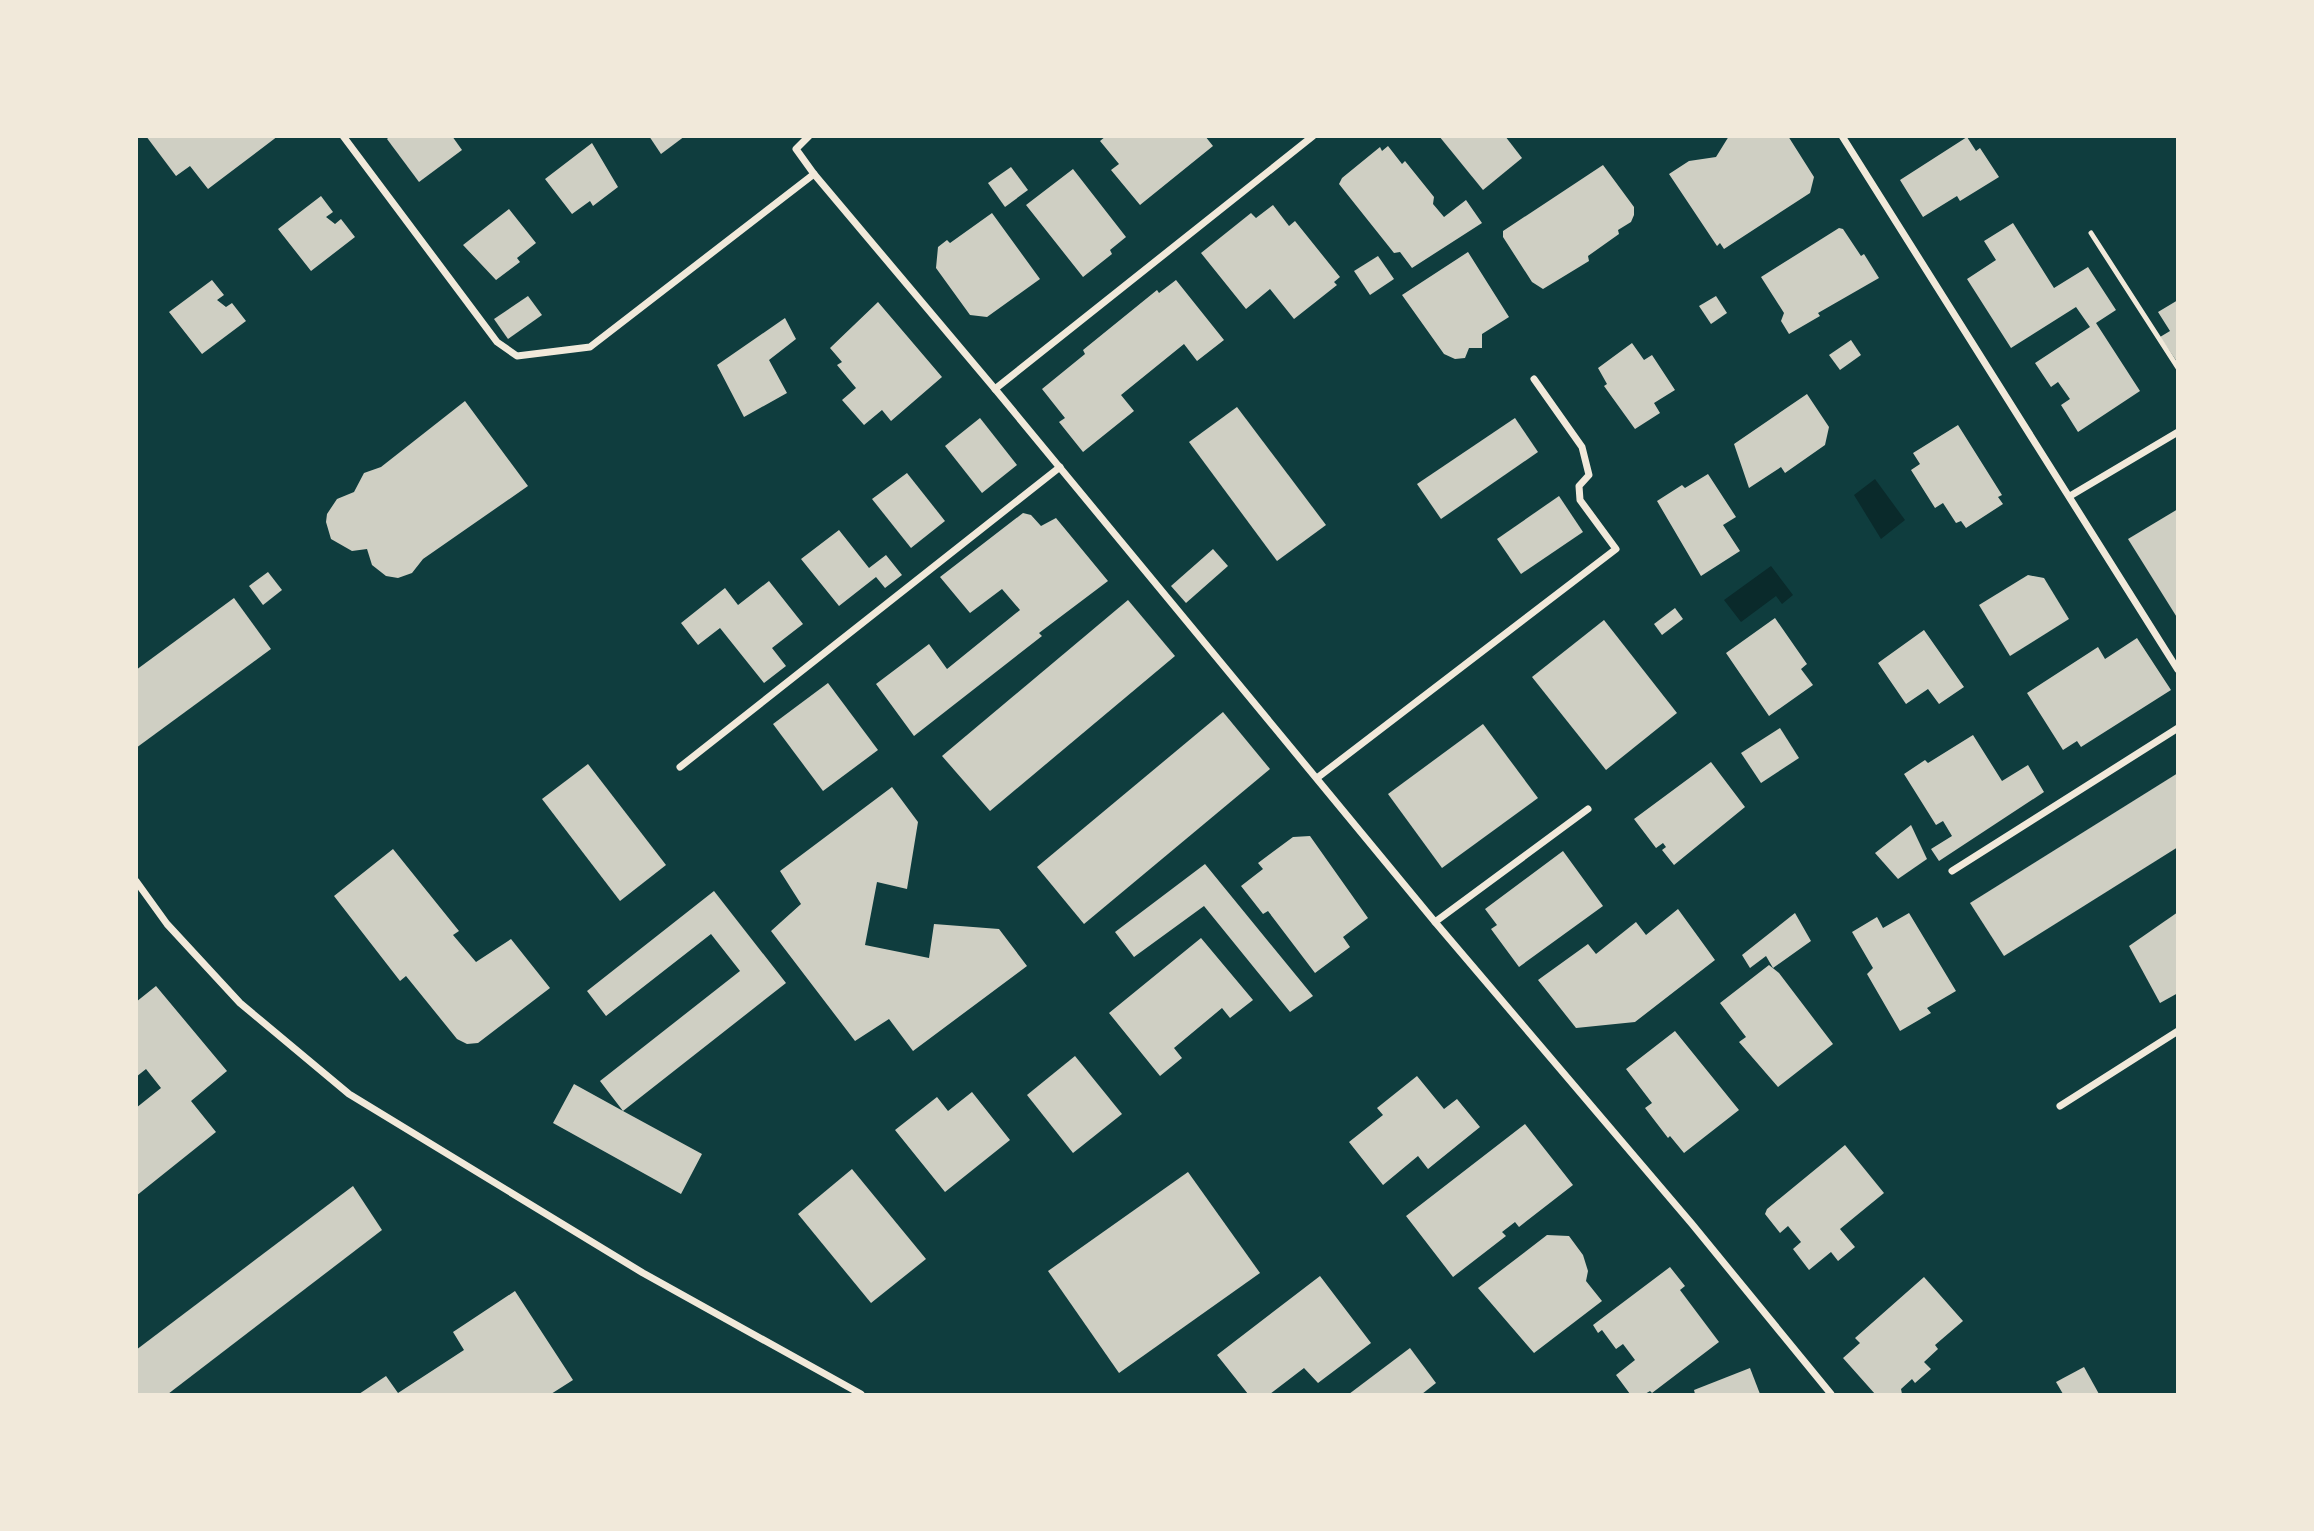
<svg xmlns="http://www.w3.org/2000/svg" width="2314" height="1531" viewBox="0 0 2314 1531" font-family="Ubuntu,sans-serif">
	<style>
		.water { fill: #0a2a2b }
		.building { fill: #cfcfc3 }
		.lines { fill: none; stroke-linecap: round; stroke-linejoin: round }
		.service { stroke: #f1e9da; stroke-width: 5 }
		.minor { stroke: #f1e9da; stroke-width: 7 }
	</style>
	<rect width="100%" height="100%" fill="#0f3d3e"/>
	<g class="water">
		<path d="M1875,479L1905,520L1881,539L1854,495Z"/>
		<path d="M1771,566L1793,595L1782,604L1776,596L1741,622L1724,600Z"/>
	</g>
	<g class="building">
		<path d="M146,136H278L208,189L190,166L176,176Z"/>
		<path d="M390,136H452L462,150L419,182L387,139Z"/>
		<path d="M649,136H685L661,154Z"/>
		<path d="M1106,136H1205L1213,146L1140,205L1111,170L1119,164L1100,141Z"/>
		<path d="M1439,136H1505L1522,158L1483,190Z"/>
		<path d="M1729,136H1788L1814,177L1810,193L1724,249L1720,243L1717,246L1669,174L1689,161L1716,157Z"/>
		<path d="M1967,137L1976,151L1980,148L1999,177L1960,201L1957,196L1923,217L1900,180Z"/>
		<path d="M592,143L618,187L593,206L590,201L572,214L545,179Z"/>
		<path d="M1388,146L1402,164L1405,161L1434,197L1433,204L1444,217L1466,200L1482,223L1412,268L1400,252L1394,253L1339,184L1342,178L1380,147L1382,151Z"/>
		<path d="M1603,165L1634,207V215L1631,222L1618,230L1619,234L1588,256L1589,261L1543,289L1532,282L1503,237V231Z"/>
		<path d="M1011,167L1028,190L1005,207L988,183Z"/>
		<path d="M1073,169L1126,237L1110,250L1112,254L1083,277L1026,205Z"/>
		<path d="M321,196L333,212L326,217L335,224L341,219L355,237L311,271L278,229Z"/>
		<path d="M1273,205L1289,226L1295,221L1340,277L1334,282L1337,285L1294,319L1270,289L1246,309L1201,253L1251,213L1256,218Z"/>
		<path d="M509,209L536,243L517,258L520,262L496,280L463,245Z"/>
		<path d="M992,213L1040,279L987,317L970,315L936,268L938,247L947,240L950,243Z"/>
		<path d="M2013,223L2054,288L2088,267L2116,310L2096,323L2140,391L2078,432L2061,405L2070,399L2058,382L2051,387L2035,363L2090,327L2076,307L2011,348L1967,279L1996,260L1984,241Z"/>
		<path d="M1839,228L1843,229L1861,256L1864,254L1879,278L1818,313L1820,316L1789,334L1781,321L1784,313L1761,277Z"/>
		<path d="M1468,252L1509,317L1482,334V348H1469L1465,358L1455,359L1444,354L1402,295Z"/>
		<path d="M1378,256L1394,279L1370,295L1354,271Z"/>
		<path d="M212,280L224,295L217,300L226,307L232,303L246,321L202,354L169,312Z"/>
		<path d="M1176,280L1224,340L1197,361L1184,344L1121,395L1134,411L1083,452L1059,422L1065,418L1042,389L1085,354L1083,350L1157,290L1159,293Z"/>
		<path d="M528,296L542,315L508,339L494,319Z"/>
		<path d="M1716,296L1727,313L1711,324L1699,306Z"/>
		<path d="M2178,300V363L2160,337L2170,331L2158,312Z"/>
		<path d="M878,302L942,377L891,421L882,410L864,425L842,400L856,388L837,365L842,362L830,348Z"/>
		<path d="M785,318L796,339L769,360L787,393L744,417L717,365Z"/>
		<path d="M1851,340L1861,355L1840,370L1829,355Z"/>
		<path d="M1632,343L1644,360L1652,355L1675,390L1654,403L1660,413L1635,429L1604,386L1607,384L1598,368Z"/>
		<path d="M1807,394L1829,427L1825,445L1785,473L1781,467L1749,488L1734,444Z"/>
		<path d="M465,401L528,486L423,559L412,573L398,578L386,576L372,565L367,549L352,551L331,539L326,522L327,514L337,499L354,492L364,473L381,467Z"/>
		<path d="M1237,407L1326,525L1277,561L1189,442Z"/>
		<path d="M980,418L1017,465L982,493L945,446Z"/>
		<path d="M1515,418L1538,452L1441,519L1417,484Z"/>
		<path d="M1958,425L2002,495L1998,497L2003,504L1966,528L1961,521L1956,523L1943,503L1935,508L1911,470L1920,464L1913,453Z"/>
		<path d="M907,473L945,521L911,548L872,499Z"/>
		<path d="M1708,474L1736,517L1723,525L1740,551L1701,576L1657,501L1682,485L1685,488Z"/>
		<path d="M1559,496L1583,532L1521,574L1497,539Z"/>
		<path d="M2178,509V619L2128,539Z"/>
		<path d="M1023,513L1031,515L1041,526L1056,518L1108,581L1039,633L1042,636L914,736L876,684L929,644L947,669L1020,610L1002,589L970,613L940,577Z"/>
		<path d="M839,530L869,568L886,555L902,575L885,588L876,577L839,606L801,559Z"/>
		<path d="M1213,549L1228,566L1186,603L1171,586Z"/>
		<path d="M268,572L282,590L263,605L249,586Z"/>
		<path d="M2028,575L2044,578L2069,619L2010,656L1979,605Z"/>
		<path d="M769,581L803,624L772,648L786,666L764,683L720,628L698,645L681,623L725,588L738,605Z"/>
		<path d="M234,598L271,649L136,748V670Z"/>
		<path d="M1128,600L1175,656L990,811L942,756Z"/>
		<path d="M1675,608L1683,619L1662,635L1654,624Z"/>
		<path d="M1775,618L1807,664L1801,669L1813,685L1769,716L1726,653Z"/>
		<path d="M1604,620L1677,713L1606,770L1532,677Z"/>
		<path d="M1924,630L1964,687L1939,704L1928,689L1906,704L1878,663Z"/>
		<path d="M2137,638L2171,690L2081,747L2077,741L2063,750L2027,693L2098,647L2105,659Z"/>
		<path d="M828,683L878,750L823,791L773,724Z"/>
		<path d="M1223,712L1270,769L1084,924L1037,867Z"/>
		<path d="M1483,724L1538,798L1442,868L1388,794Z"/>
		<path d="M1780,728L1799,758L1761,783L1741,753Z"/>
		<path d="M1973,735L2002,781L2028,765L2044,792L1939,861L1931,849L1952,836L1943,821L1936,825L1904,774L1925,760L1928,763Z"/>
		<path d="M1711,762L1745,807L1674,865L1662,850L1666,847L1663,843L1656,848L1634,819Z"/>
		<path d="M588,764L666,865L620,901L542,799Z"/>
		<path d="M2178,773V847L2004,956L1970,903Z"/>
		<path d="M892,787L918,822L907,889L877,882L865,945L929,958L934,924L999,929L1027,966L913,1051L889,1019L855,1041L771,931L801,904L780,871Z"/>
		<path d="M1911,825L1927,859L1898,879L1875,853Z"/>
		<path d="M1310,836L1368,918L1343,937L1350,947L1315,973L1268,911L1263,914L1241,886L1263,869L1258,863L1293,837Z"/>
		<path d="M393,849L459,931L453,935L476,962L511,939L550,988L478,1043L467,1044L457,1039L406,976L400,981L334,896Z"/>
		<path d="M1563,851L1603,906L1519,967L1491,929L1497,925L1485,909Z"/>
		<path d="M1205,864L1313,996L1290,1012L1204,906L1134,957L1115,932Z"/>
		<path d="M714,891L786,983L623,1111L702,1154L681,1194L553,1123L574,1084L623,1111L600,1081L740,971L711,934L606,1016L587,991Z"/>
		<path d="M1678,909L1715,960L1635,1022L1576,1028L1538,980L1588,944L1596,954L1636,922L1646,935Z"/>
		<path d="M2178,912V993L2160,1003L2129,946Z"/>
		<path d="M1795,913L1811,941L1773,968L1766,956L1750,968L1742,955Z"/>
		<path d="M1909,913L1956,991L1927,1008L1931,1013L1900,1031L1867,974L1873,968L1852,932L1877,917L1883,928Z"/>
		<path d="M1201,938L1253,1000L1230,1018L1222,1008L1174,1048L1182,1058L1160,1076L1109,1013Z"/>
		<path d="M1769,965L1779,973L1833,1044L1778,1087L1739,1042L1746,1037L1720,1003Z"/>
		<path d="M156,986L227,1071L191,1101L216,1132L136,1196V1108L161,1088L146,1069L136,1077V1002Z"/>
		<path d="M1675,1031L1739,1110L1684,1153L1670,1136L1668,1138L1645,1108L1652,1103L1626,1069Z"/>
		<path d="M1075,1056L1122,1114L1073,1153L1027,1095Z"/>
		<path d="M1417,1076L1444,1109L1457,1099L1480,1127L1428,1169L1418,1156L1383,1185L1349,1142L1383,1115L1377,1108Z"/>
		<path d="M972,1092L1010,1140L945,1192L895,1130L937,1097L948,1111Z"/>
		<path d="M1525,1124L1573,1185L1519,1227L1515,1222L1502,1232L1506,1236L1453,1277L1406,1216Z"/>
		<path d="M1845,1145L1884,1193L1840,1229L1855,1247L1838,1261L1831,1252L1809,1270L1793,1249L1801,1242L1788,1226L1780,1233L1765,1214L1767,1209Z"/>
		<path d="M852,1169L926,1259L871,1303L798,1214Z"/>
		<path d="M1188,1172L1260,1273L1119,1373L1048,1271Z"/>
		<path d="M353,1186L382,1230L168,1394H136V1350Z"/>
		<path d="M1547,1235L1569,1236L1583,1255L1588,1271L1586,1281L1602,1301L1534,1353L1478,1288Z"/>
		<path d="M1670,1267L1685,1286L1680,1290L1719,1342L1652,1393L1650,1391L1645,1394H1630L1616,1375L1635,1360L1623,1344L1616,1349L1602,1330L1598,1333L1593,1325Z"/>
		<path d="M1320,1276L1371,1343L1318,1383L1304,1368L1270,1394H1248L1217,1355Z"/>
		<path d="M1924,1277L1963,1321L1935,1345L1938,1349L1924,1362L1931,1369L1915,1383L1912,1379L1901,1389L1902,1394H1875L1843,1358L1860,1343L1855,1338Z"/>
		<path d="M515,1291L573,1380L551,1394H359L386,1376L398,1393L464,1350L453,1332Z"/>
		<path d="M1410,1348L1436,1383L1422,1394H1349Z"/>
		<path d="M2084,1367L2099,1394H2063L2056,1382Z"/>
		<path d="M1750,1368L1760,1394H1695L1694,1390Z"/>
	</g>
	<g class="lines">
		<path class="service" d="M2091,233L2178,368"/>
		<g class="minor">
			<path d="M343,136L497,342L517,356L590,347L814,174"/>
			<path d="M809,136L796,149L814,174L995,389L1435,922L1692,1224L1831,1394"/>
			<path d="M1842,136L2178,670"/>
			<path d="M995,389L1313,136"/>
			<path d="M2070,496L2178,432"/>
			<path d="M680,767L1060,467"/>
			<path d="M1317,778L1616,549L1580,500L1579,486L1589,475L1582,447L1534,379"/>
			<path d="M1952,871L2178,728"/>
			<path d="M136,881L167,924L240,1003L349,1094L643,1273L861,1394"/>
			<path d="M1435,922L1588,809"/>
			<path d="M2060,1106L2178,1031"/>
		</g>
	</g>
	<rect width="2314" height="1531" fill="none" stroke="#f1e9da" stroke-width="276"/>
</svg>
